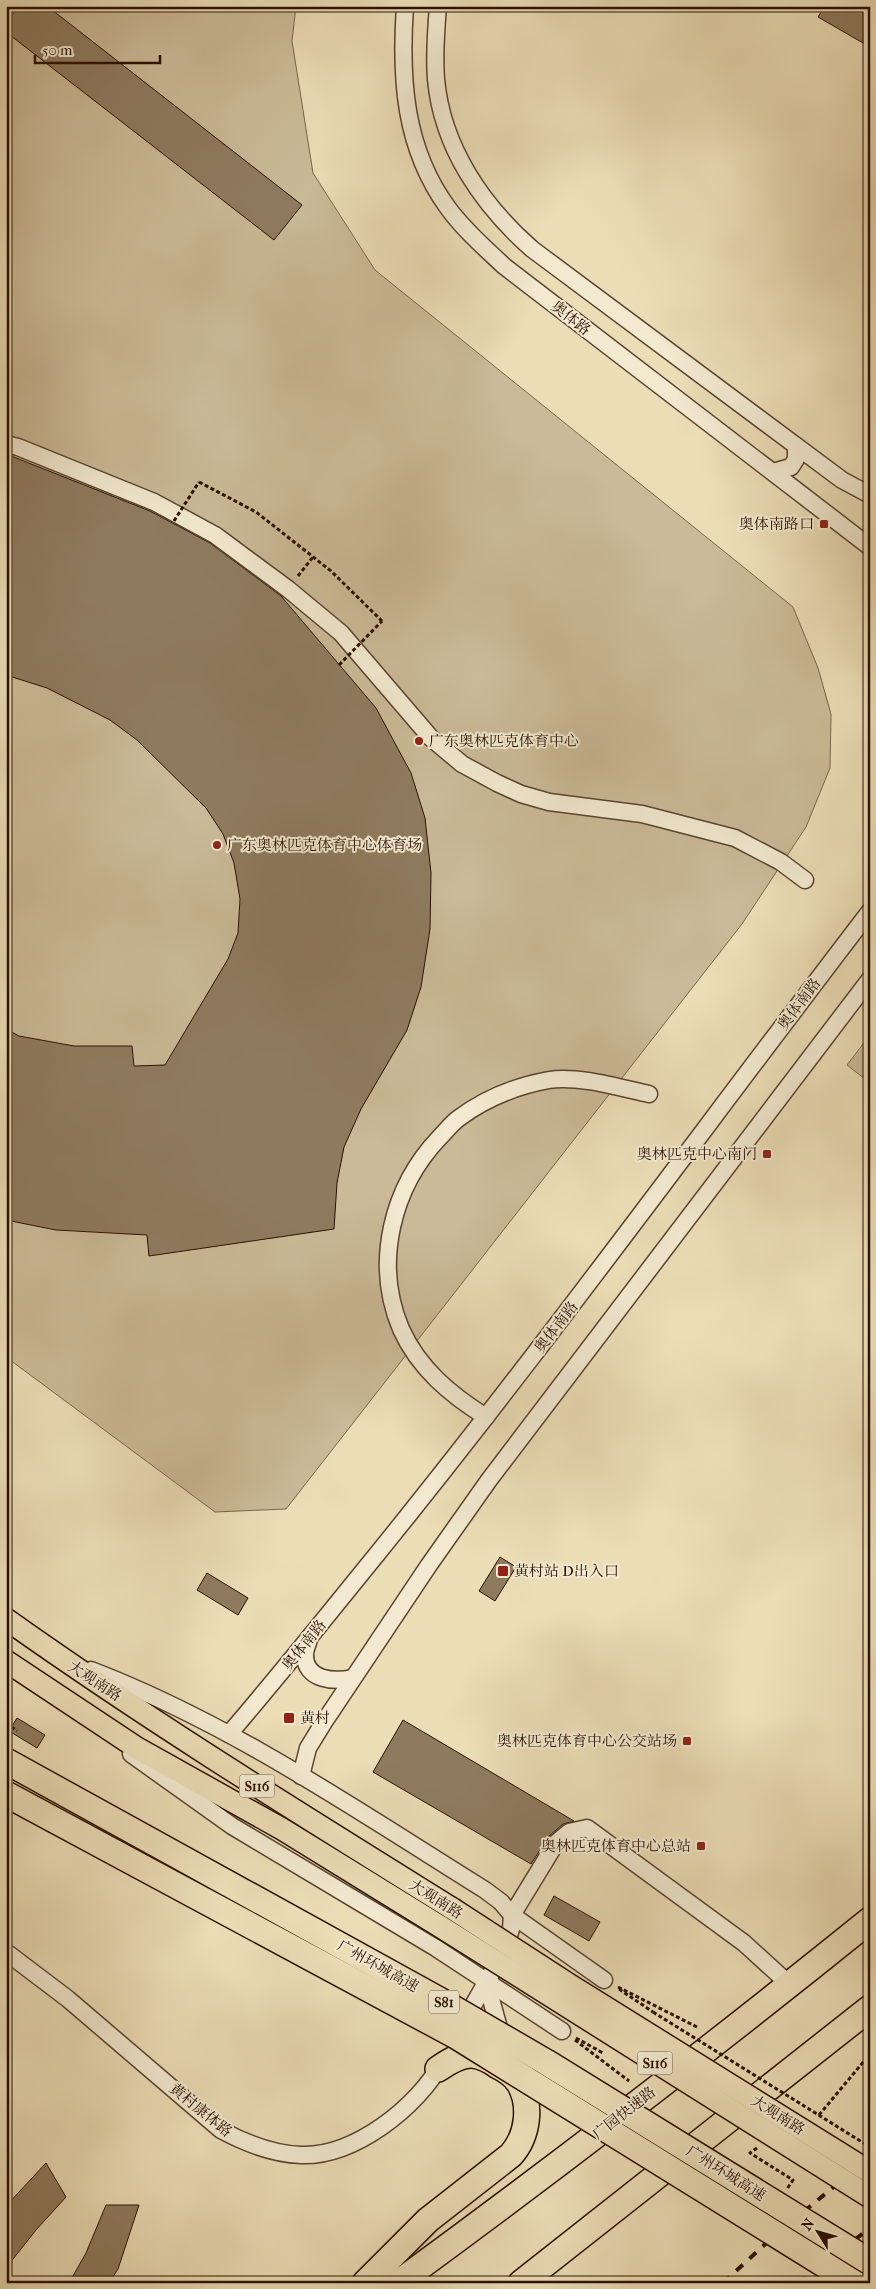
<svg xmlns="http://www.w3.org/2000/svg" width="876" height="2289" viewBox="0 0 876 2289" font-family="'IM FELL French Canon','Noto Serif SC',serif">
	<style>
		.green { fill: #caba97; stroke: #7a654c }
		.building { fill: #8e7b5f; stroke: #2a1000 }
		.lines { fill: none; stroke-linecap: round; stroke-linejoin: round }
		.minor-casing { stroke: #5a432e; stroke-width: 19 }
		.major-casing { stroke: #2a1000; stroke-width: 24 }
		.highway-casing { stroke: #2a1000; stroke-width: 28 }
		.path { stroke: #2a1000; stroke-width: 3; stroke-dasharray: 4 2.5; stroke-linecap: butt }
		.minor { stroke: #f2e9d0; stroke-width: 16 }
		.major { stroke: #ebddb6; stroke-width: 21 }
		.highway { stroke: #ebddb6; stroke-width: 25 }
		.rail { stroke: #2a1000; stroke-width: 4; stroke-dasharray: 9 9; stroke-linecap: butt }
		.major-bridge-casing { stroke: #2a1000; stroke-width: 24; stroke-linecap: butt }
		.highway-bridge-casing { stroke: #2a1000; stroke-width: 28; stroke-linecap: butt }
		.path-bridge { stroke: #2a1000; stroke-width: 3; stroke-dasharray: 4 2.5; stroke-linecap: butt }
		.major-bridge { stroke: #ebddb6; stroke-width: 21 }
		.highway-bridge { stroke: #ebddb6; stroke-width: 25 }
		.poi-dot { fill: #8f2418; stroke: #f2e9d0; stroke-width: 2 }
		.labels { text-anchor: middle; stroke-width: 4; stroke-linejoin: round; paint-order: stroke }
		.shield { fill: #f2e9d0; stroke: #66513e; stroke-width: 1 }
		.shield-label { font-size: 14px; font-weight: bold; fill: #2a1000 }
		.street-label { font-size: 15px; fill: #2a1000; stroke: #f2e9d0 }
		.poi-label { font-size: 15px; fill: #2a1000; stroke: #f2e9d0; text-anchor: end }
	</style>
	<rect width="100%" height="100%" fill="#ebddb6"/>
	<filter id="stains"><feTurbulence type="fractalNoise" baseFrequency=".004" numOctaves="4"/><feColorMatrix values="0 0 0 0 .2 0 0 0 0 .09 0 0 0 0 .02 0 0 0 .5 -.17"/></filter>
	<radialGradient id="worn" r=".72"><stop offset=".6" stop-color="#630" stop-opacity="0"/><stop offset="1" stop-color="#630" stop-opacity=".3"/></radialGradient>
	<g class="green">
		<path d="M6,6H296L292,41L313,173L375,270L793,607L818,668L831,714L830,768L806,827L742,924L286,1509L215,1512L6,1357Z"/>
		<path d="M870,1035V1083L847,1065Z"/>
	</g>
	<g class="building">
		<path d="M19,6H47L302,205L274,240L6,32V23Z"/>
		<path d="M825,6H870V47L818,17Z"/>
		<path d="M6,454L150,511L210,543L281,596L376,708L411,773L425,818L431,873L430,929L421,987L407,1030L361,1109L344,1147L337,1183L334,1229L149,1256L147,1235L56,1230L6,1220V1029L19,1036L74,1046H132L134,1066L165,1065L228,959L238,933L240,899L234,863L223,834L206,808L137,740L110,720L47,688L6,675Z"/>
		<path d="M500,1557L516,1567L495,1601L479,1591Z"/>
		<path d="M207,1573L248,1598L238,1615L197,1590Z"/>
		<path d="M17,1718L45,1735L37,1748L9,1731Z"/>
		<path d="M403,1720L574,1821L563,1824L549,1836L531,1864L373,1772Z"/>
		<path d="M554,1896L600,1922L589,1941L544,1915Z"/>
		<path d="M46,2163L66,2197L36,2230L6,2268V2206Z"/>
		<path d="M106,2205H139L118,2269L109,2283H69L86,2253Z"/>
	</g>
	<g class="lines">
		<defs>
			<g id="minor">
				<path d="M405,6C400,78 404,148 448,208C464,230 485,248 504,266L870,547"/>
				<path d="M438,6C436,30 434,55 436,79C442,147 482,205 532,249L842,480L870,495"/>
				<path d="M6,444L18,447L154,502L215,535L288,589L341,633L431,738L462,764L497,783L521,794L549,802L642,814L735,838L781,862L805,880"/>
				<path d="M773,472L791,467L796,459V446"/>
				<path d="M486,1417C451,1395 419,1369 401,1329C373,1263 392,1187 440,1137C446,1131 452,1123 459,1118C486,1098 516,1086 549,1080C578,1075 621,1088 649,1094"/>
				<path d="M309,1639C308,1644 305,1650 305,1654C304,1681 335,1682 353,1678"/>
				<path d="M91,1670C232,1724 358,1811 485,1890L501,1902L512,1915L604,1980"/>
				<path d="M229,1734C272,1684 314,1632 356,1580C534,1362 699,1134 870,911"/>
				<path d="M131,1754L232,1826L436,1948L562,2031"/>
				<path d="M301,1776L308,1748L324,1722L429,1565L489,1480L870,979"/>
				<path d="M6,1952L68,1999L221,2130C245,2143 273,2154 301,2155C354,2157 418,2107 442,2062"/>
				<path d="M486,1981L502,2039"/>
				<path d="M462,2025L504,1951L511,1929L512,1915L556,1843L569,1832L587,1828L744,1943L790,1985"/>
			</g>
			<g id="major">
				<path d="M6,1619C151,1722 302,1815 453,1909"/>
				<path d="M6,1661L137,1748L282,1829L441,1927"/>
			</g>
			<g id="highway">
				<path d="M365,2283L428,2220L511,2155C528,2136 532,2105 519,2083C514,2075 506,2070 498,2066C491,2061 482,2056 473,2055C460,2054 448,2062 438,2069"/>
				<path d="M398,2283C558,2166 715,2045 870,1920"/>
				<path d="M521,2283L870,2008"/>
			</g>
		</defs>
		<use href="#minor" class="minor-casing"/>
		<use href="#major" class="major-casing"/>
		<use href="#highway" class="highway-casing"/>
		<g class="path">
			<path d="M199,482L256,512L331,571L382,621"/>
			<path d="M298,576L313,557"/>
			<path d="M6,1723L17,1731"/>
			<path d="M618,1987L697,2027"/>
			<path d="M619,1989L653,2012"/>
			<path d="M576,2038L603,2053"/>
			<path d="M575,2040L629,2081"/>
			<path d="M819,2115L870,2054"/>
			<path d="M757,2148L750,2153L793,2180L787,2189"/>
		</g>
		<use href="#minor" class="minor"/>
		<use href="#major" class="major"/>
		<use href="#highway" class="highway"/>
		<g class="rail">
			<path d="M723,2283L773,2237L870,2157"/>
			<path d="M798,2283L870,2228"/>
			<path d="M820,2283L870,2244"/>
			<path d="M840,2283L870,2260"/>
		</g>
		<defs>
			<g id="major-bridge">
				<path d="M453,1909L570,1985L870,2172"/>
				<path d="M441,1927L870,2197"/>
			</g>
			<g id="highway-bridge">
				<path d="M6,1761L441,2001L546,2062L870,2262"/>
				<path d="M6,1794L456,2036L854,2283"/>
			</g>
		</defs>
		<use href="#major-bridge" class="major-bridge-casing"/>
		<use href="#highway-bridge" class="highway-bridge-casing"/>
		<g class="path-bridge">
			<path d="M174,521L199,482"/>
			<path d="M339,665L382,621"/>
			<path d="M653,2012L870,2147"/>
		</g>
		<use href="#major-bridge" class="major-bridge"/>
		<use href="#highway-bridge" class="highway-bridge"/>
	</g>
	<g class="poi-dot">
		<rect x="819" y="519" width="10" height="10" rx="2.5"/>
		<circle cx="419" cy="741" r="5"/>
		<circle cx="217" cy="845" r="5"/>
		<rect x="762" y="1149" width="10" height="10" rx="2.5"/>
		<rect x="497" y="1565" width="12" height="12" rx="2.5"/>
		<rect x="283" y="1712" width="12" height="12" rx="2.5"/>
		<rect x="682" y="1736" width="10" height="10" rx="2.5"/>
		<rect x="696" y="1841" width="10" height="10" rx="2.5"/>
	</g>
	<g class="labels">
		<g class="shield">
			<rect x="239.5" y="1774.5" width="35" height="23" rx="4"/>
			<rect x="429" y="1990.5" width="30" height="23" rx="4"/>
			<rect x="637.5" y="2051.5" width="35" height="23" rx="4"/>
		</g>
		<g class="shield-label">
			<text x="257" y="1791">S116</text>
			<text x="444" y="2007">S81</text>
			<text x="655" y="2068">S116</text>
		</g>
		<g class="street-label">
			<text transform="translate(571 318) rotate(38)" y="5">奥体路</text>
			<text transform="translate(799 1004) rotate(-53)" y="5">奥体南路</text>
			<text transform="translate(556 1327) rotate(-52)" y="5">奥体南路</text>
			<text transform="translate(304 1645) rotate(-51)" y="5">奥体南路</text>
			<text transform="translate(95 1681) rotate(33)" y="5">大观南路</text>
			<text transform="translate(436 1899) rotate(32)" y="5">大观南路</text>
			<text transform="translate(378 1966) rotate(29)" y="5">广州环城高速</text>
			<text transform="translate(201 2110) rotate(39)" y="5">黄村康体路</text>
			<text transform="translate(624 2113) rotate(-38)" y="5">广园快速路</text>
			<text transform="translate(778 2115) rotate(32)" y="5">大观南路</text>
			<text transform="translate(726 2173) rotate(32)" y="5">广州环城高速</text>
		</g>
		<g class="poi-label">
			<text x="814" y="529">奥体南路口</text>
			<text x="429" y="746" text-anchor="start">广东奥林匹克体育中心</text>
			<text x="227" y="850" text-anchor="start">广东奥林匹克体育中心体育场</text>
			<text x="757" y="1159">奥林匹克中心南门</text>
			<text x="514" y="1576" text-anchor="start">黄村站 D出入口</text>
			<text x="300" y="1723" text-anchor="start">黄村</text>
			<text x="677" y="1746">奥林匹克体育中心公交站场</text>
			<text x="691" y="1851">奥林匹克体育中心总站</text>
		</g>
	</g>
	<rect width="876" height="2289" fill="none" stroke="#ebddb6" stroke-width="25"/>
	<rect x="8" y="8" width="861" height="2274" fill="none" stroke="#2a1000" stroke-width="2.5"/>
	<rect x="12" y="12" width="851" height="2264" fill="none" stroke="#2a1000"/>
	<g transform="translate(818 2232) rotate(307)" stroke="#f2e9d0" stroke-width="4" paint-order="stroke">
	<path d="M0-4L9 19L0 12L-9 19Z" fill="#2a1000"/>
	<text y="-8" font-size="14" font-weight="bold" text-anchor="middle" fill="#2a1000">N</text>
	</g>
	<path d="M35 55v8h125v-8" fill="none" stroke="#2a1000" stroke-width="2.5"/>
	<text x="42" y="55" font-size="15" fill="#2a1000" stroke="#f2e9d0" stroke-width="4" paint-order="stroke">50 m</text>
	<rect width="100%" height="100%" filter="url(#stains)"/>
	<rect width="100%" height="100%" fill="url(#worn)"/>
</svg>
